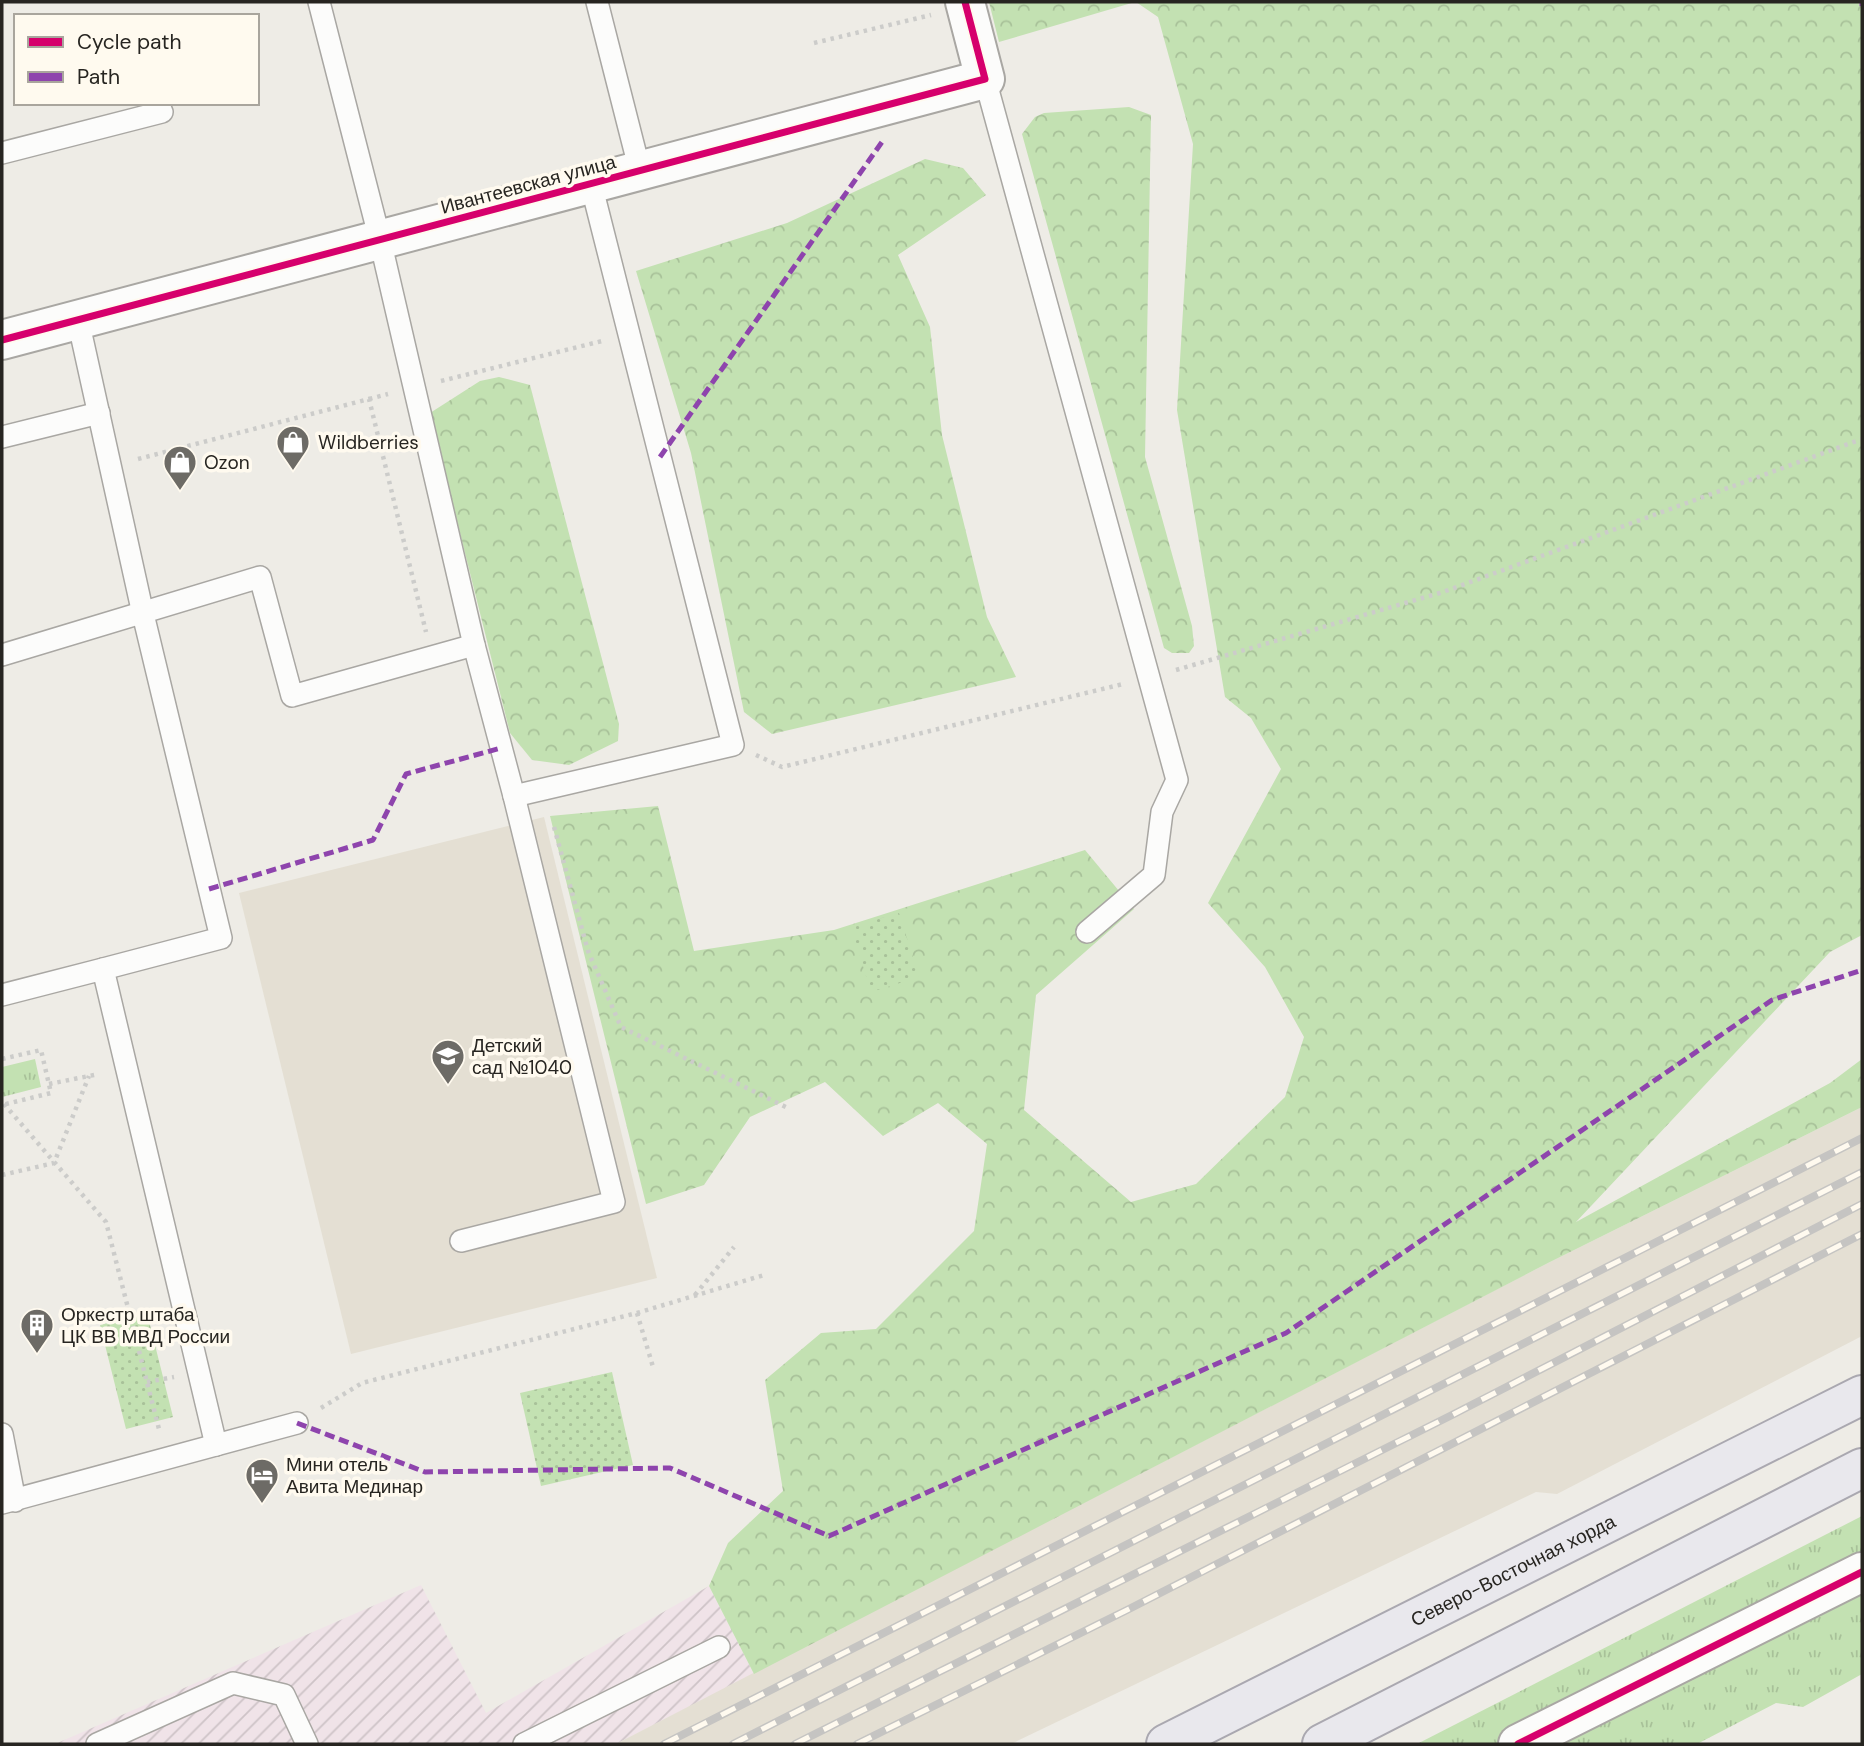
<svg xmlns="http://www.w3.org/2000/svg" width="1864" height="1746" viewBox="0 0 1864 1746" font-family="'DM Sans',sans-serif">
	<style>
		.industrial { fill: url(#industrial-furrows) }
		.built { fill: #e4dfd3 }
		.grass { fill: url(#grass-tufts) }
		.forest { fill: url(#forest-crowns) }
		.park { fill: url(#park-dots) }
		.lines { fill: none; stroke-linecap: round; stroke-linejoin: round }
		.service-casing { stroke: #a9a7a3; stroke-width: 24 }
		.minor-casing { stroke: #a9a7a3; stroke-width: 42 }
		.tertiary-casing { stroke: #a9a7a3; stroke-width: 42 }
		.primary-casing { stroke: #aaa8b0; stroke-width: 42 }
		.path { stroke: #ccccca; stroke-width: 4.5; stroke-dasharray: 3.5 5; stroke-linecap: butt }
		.service { stroke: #fcfcfb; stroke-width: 21 }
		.minor { stroke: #fcfcfb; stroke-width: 38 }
		.tertiary { stroke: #fcfcfb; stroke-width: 38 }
		.primary { stroke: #e9e8ed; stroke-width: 38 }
		.rail-casing { stroke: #c5c4c2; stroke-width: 8 }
		.rail { stroke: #fffaef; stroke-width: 5; stroke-dasharray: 16; stroke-linecap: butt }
		.quiet { stroke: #8e44ad; stroke-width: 5; stroke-dasharray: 10 5; stroke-linecap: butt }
		.cycleway-casing { stroke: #fffaef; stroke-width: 11 }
		.cycleway { stroke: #d6006c; stroke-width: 7 }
		.labels { text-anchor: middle; stroke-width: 7; stroke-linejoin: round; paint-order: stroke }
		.street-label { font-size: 19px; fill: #272521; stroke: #fffaef }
		.poi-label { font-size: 19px; fill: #272521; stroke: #fffaef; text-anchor: start }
	</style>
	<defs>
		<pattern id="industrial-furrows" width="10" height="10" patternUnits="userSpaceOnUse" patternTransform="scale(1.75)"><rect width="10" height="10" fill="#f0e3e8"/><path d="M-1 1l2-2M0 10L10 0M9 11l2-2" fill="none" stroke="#cec3c7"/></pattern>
		<pattern id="grass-tufts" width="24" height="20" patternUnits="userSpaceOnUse" patternTransform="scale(1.75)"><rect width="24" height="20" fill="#c3e1b2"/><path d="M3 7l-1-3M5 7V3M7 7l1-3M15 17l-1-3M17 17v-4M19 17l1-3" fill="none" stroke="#a8c199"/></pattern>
		<pattern id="forest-crowns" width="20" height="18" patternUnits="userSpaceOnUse" patternTransform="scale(1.75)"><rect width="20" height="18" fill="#c3e1b2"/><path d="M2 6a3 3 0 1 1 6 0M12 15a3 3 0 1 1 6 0" fill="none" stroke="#a8c199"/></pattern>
		<pattern id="park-dots" width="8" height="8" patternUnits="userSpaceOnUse" patternTransform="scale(1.75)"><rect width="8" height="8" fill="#c3e1b2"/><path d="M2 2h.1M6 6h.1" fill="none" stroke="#a8c199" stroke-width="1.8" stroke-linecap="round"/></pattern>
	</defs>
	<rect width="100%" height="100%" fill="#eeece6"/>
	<path class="industrial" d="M421,1585L486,1713L709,1586L754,1674L616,1744H55Z"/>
	<g class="built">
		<path d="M544,817L657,1278L351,1354L239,893Z"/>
		<path d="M1862,1107V1336L1557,1494L1536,1492L1011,1744H616L1548,1263Z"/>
	</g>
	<g class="grass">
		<path d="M35,1059L41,1087L2,1097V1067Z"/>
		<path d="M1862,1516V1561L1497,1744H1417Z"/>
		<path d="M1862,1580V1674L1803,1707L1776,1703L1697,1744H1540Z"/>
	</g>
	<g class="forest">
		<path d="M989,2H1135L999,42Z"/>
		<path d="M1136,2H1862V935L1830,952L1576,1222L1830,1083L1862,1059V1107L1548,1263L754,1674L709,1586L728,1543L783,1491L765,1380L821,1333L876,1329L974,1231L987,1144L938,1103L883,1136L825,1082L750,1117L704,1185L646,1204L550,816L658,806L694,951L834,930L1085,850L1134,909L1036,995L1024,1110L1131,1202L1196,1184L1285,1097L1304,1037L1265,967L1208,903L1281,769L1251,718L1225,697L1177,410L1193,144L1158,17Z"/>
		<path d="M1129,107L1151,115L1145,457L1192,626L1194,646L1189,653H1172L1164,648L1022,134L1035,117L1044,113Z"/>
		<path d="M925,159L963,168L986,195L898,255L930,327L942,435L987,617L1016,677L772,734L744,712L691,453L636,271L787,223Z"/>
		<path d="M499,377L530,385L619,724L618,741L569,765L532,760L510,733L430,413L480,381Z"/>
	</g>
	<g class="park">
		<path d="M899,913L919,977L871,992L851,927Z"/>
		<path d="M147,1313L173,1417L126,1429L100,1325Z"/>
		<path d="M612,1372L633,1465L541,1486L520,1393Z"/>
	</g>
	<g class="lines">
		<defs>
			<g id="service">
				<path d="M319,2L380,240L474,645L514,796L733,745L591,184"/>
				<path d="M597,2L640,171"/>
				<path d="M985,79L1177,780L1162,812L1154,875L1087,932"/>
				<path d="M2,153L162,112"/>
				<path d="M78,320L143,614L221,938L103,969"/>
				<path d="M2,437L99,413"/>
				<path d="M2,655L260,577L292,696L474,645"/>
				<path d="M2,995L103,969L216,1445"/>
				<path d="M461,1241L614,1202L514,796"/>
				<path d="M2,1434L15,1501"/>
				<path d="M2,1503L297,1423"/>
				<path d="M97,1744L233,1683L284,1695L307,1744"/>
				<path d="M524,1744L719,1647"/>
			</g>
			<path id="minor" d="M2,340L985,79L965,2"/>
			<path id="tertiary" d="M1518,1744L1862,1572"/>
			<g id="primary">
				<path id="s1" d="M1166,1744L1862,1395"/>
				<path d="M1322,1744L1862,1468"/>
			</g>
		</defs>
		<use href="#service" class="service-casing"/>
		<use href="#minor" class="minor-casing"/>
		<use href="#tertiary" class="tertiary-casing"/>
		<use href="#primary" class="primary-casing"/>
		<g class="path">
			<path d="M814,43L931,15"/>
			<path d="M441,381L602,341"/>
			<path d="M369,399L388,394"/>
			<path d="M138,459L369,399L426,632"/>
			<path d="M1176,670L1443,592L1862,439"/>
			<path d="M756,755L782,767L1123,684"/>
			<path d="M554,827L588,951L621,1027L790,1109"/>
			<path d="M2,1059L41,1050L51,1093L2,1105"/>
			<path d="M49,1084L99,1074"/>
			<path d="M4,1104L106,1222L160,1433"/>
			<path d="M2,1175L54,1163L89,1076"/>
			<path d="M695,1295L734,1247"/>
			<path d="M637,1313L653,1367"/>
			<path d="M147,1382L174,1377"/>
			<path d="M321,1408L362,1383L637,1313L764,1275"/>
		</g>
		<use href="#service" class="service"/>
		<use href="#minor" class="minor"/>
		<use href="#tertiary" class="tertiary"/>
		<use href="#primary" class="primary"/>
		<defs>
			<g id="rail">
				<path d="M664,1744L1862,1138"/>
				<path d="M733,1744L1862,1172"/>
				<path d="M795,1744L1452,1415L1862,1204"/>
				<path d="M857,1744L1129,1609L1862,1234"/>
			</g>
		</defs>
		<use href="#rail" class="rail-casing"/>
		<use href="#rail" class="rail"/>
		<g class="quiet">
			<path d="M1862,2V6"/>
			<path d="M660,457L882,142"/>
			<path d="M209,889L373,840L406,774L501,748"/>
			<path d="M297,1423L425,1472L670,1468L829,1536L1286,1333L1772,1000L1862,970"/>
		</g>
		<defs>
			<g id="cycleway">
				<path d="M2,340L985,79L965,2"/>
				<path d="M1518,1744L1862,1572"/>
			</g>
		</defs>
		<use href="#cycleway" class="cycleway-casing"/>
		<use href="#cycleway" class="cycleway"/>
	</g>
	<defs>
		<symbol id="shop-pin" viewBox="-11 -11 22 30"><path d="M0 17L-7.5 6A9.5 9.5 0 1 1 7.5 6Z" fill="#6d6b66" stroke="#fffaef"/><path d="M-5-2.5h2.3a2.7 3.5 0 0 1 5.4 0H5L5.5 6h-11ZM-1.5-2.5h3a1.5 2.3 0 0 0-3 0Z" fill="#fff"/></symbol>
		<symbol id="school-pin" viewBox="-11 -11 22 30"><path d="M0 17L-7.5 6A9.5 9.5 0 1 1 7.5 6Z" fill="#6d6b66" stroke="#fffaef"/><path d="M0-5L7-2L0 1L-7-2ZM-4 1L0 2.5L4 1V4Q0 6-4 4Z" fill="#fff"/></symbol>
		<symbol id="building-pin" viewBox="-11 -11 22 30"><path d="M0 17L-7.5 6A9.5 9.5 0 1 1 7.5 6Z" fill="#6d6b66" stroke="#fffaef"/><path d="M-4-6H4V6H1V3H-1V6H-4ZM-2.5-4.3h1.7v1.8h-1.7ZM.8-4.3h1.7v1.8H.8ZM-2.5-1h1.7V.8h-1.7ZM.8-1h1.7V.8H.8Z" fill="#fff"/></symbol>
		<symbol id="hotel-pin" viewBox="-11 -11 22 30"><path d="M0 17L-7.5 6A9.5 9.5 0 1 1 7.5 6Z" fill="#6d6b66" stroke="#fffaef"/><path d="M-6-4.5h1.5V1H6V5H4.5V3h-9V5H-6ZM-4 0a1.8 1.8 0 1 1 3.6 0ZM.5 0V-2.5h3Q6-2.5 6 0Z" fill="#fff"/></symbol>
	</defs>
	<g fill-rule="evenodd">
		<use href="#shop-pin" x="274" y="423" width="38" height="52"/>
		<use href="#shop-pin" x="161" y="443" width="38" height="52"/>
		<use href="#school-pin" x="429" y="1037" width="38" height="52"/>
		<use href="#building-pin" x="18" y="1306" width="38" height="52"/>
		<use href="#hotel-pin" x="243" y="1456" width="38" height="52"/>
	</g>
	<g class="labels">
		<g class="street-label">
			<text transform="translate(528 184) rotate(-15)" y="7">Ивантеевская улица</text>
			<text dy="7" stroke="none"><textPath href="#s1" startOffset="388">Северо-Восточная хорда</textPath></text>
		</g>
		<g class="poi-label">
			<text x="318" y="449">Wildberries</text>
			<text x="204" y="469">Ozon</text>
			<text x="472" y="1052">Детский<tspan x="472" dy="22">сад №1040</tspan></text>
			<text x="61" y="1321">Оркестр штаба<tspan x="61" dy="22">ЦК ВВ МВД России</tspan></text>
			<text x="286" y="1471">Мини отель<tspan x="286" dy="22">Авита Мединар</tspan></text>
		</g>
	</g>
	<rect width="1864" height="1746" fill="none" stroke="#272521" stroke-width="7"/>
	<rect x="14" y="14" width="245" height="91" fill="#fffaef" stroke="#a9a59d" stroke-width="2"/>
	<rect x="28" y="37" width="35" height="10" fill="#d6006c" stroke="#a9a59d" stroke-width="2"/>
	<text x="77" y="49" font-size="21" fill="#272521">Cycle path</text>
	<rect x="28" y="72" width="35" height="10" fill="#8e44ad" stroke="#a9a59d" stroke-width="2"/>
	<text x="77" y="84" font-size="21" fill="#272521">Path</text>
</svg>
